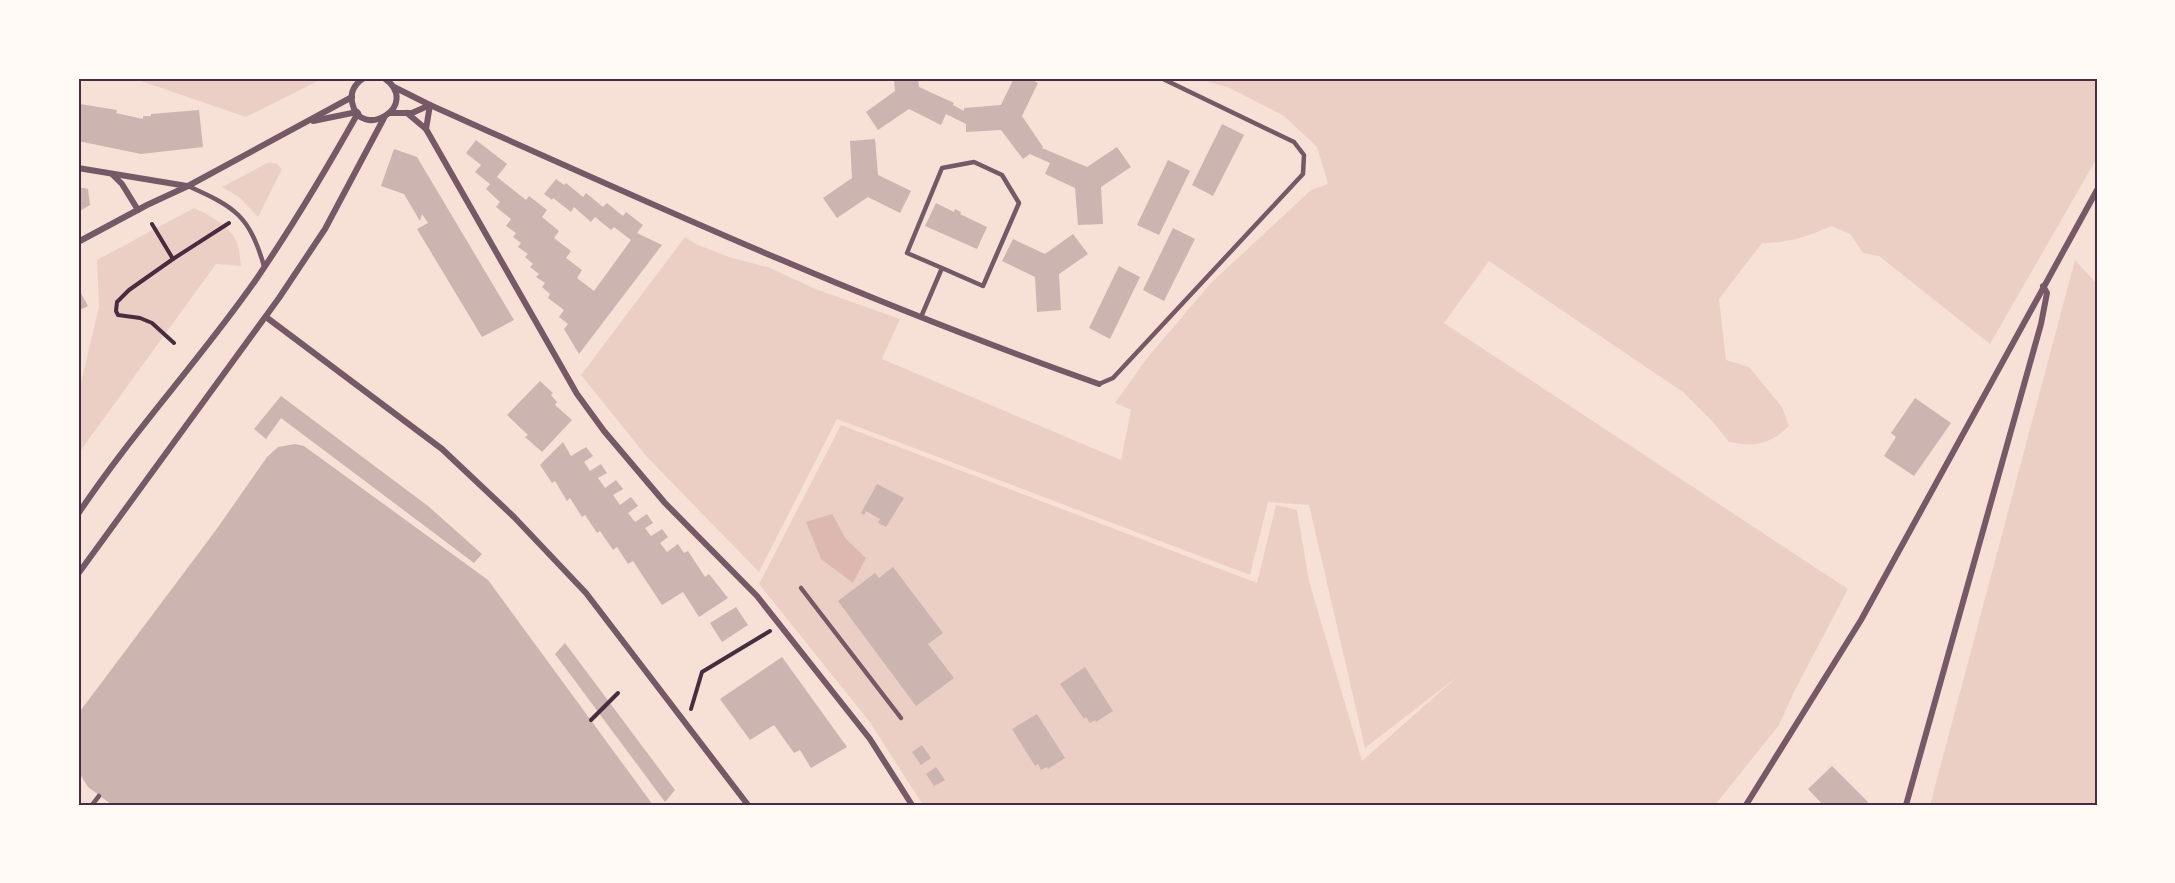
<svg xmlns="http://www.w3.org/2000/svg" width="2175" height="883" viewBox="0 0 2175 883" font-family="'PT Sans Narrow',sans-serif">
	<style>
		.green { fill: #ebcfc5 }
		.water { fill: #dcb8b0 }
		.building { fill: #ccb4b1 }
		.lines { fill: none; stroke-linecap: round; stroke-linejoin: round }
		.path { stroke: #4a2c40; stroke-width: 4 }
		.service { stroke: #755966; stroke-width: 4.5 }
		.minor { stroke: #755966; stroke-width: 6 }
		.neatline { fill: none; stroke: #4a2c40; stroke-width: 2 }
	</style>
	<rect width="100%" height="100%" fill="#f7e1d7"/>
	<g class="green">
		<path d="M132,78H319L318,81L246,117Z"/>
		<path d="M1196,78H2097V158L1990,344L1879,256L1863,253L1850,234L1831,226C1807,237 1788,243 1762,243L1719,299L1726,360L1749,367L1782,407L1789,426C1769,445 1755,447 1729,442L1713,422L1683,392L1489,261L1444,323L1848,589L1794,692L1779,725L1715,805H923L869,721L759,584L841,425L1257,583L1276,505L1297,510L1309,581L1362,761L1457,677L1365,748L1309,505L1268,502L1250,575L837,419L759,572L648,458L581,375L685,237L696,244L729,257L770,268L818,290L900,319L882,359L1121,460L1131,410L1115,403L1147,358L1211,283L1311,190L1328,184L1317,147L1284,116L1230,88Z"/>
		<path d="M269,162L277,164L282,169L258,217L239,197L222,187Z"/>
		<path d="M194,208C211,216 233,227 238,246C240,252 240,260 241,266L216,264L78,454V395L99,307L97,260Z"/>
		<path d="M2075,260L2097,284V805H1930Z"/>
	</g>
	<path class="water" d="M832,514L846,539L866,558L853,583L821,559L806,522Z"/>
	<g class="building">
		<path d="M894,78H918L919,87L954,103L953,105L964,111V108L1001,105L1014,78H1028L1038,83L1022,116L1043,147L1042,148L1087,167L1117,147L1131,167L1101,187L1103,224L1078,225L1075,188L1045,174L1050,163L1030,154L1023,159L1001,130L966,132V124L946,114L941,125L909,109L878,130L866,112L895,91Z"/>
		<path d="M78,101L81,102L80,104L117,110L116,113L143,119V116H151V114L199,110L203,147L141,154L78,141Z"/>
		<path d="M1222,124L1244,135L1213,196L1192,185Z"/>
		<path d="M875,139L878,175L911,191L900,213L868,197L837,218L823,198L852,178L850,141Z"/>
		<path d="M476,140L507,164L497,177L526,200L529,196L547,210L542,217L559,231L554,238L571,251L566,258L582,270L577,278L594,291L631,240L614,227L611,230L595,217L591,222L574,207L571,212L553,198L552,200L544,194L556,179L564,185L566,183L583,197L586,193L603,207L607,203L623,216L626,212L643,225L637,233L662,245L579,354L564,329L568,324L559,317L564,310L548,298L550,294L542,287L545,283L536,277L539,274L530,267L533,264L525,257L528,254L518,247L521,243L513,237L516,233L506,226L511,219L496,207L500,202L486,189L490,184L475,172L481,165L466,153Z"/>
		<path d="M394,149L417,157L514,320L482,337L417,229L428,223L422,214L420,221L404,194L381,186Z"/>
		<path d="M1168,160L1190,171L1159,235L1137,225Z"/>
		<path d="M78,187L88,189L90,205L78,212Z"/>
		<path d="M936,203L954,212L955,209L961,212L960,214L987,227L977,249L925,226Z"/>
		<path d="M1173,228L1195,239L1164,301L1143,290Z"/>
		<path d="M1073,234L1088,254L1059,274L1061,310L1037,312L1035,277L1002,261L1013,239L1045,254Z"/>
		<path d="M1119,266L1140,277L1110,339L1089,328Z"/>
		<path d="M78,288L88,306L78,311Z"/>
		<path d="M540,381L553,393L551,395L557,402L555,405L572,420L542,452L525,437L528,435L507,415Z"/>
		<path d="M281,396L428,506L482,554L474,563L281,418L266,439L254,429Z"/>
		<path d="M1915,398L1951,423L1914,476L1884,456L1896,437L1891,433Z"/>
		<path d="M563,442L571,456L586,447L593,456L584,462L590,471L601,464L607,473L598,478L605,488L616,480L623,489L613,495L620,505L631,497L638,506L628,513L635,522L647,514L653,523L645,528L651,536L662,529L668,537L660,543L667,552L678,544L684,553L688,551L705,577L709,574L728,598L699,617L683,592L662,605L633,561L628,564L617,547L613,550L600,531L597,533L585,515L582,517L570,498L567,501L555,481L552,483L540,465Z"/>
		<path d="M295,444L304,446L488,580L653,805H112L88,787L78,771V714L216,530L267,457L278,447Z"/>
		<path d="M877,484L904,498L886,527L878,523L880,519L866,511L864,515L861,513Z"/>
		<path d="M893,567L943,633L928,644L954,678L916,706L838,601L875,573L879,578Z"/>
		<path d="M736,607L748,625L722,642L710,623Z"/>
		<path d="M565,643L675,790L665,802L555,654Z"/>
		<path d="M782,657L847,747L811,768L800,750L794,753L774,725L750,740L720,699Z"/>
		<path d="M1085,667L1113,711L1096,722L1095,720L1090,723L1086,717L1084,719L1060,684Z"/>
		<path d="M1037,714L1065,758L1048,769L1047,767L1041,770L1038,764L1035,766L1012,729Z"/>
		<path d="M922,745L931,758L921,765L912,752Z"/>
		<path d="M1832,766L1868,802L1865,805H1823L1808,789Z"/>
		<path d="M936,767L945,780L934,786L926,774Z"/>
	</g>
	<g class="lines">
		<g class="path">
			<path d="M152,224L173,259"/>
			<path d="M174,343L152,323L140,318L118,315L116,311L117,302L129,290L173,259L229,223"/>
			<path d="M691,709L702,672L770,631"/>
			<path d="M591,720L618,693"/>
		</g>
		<g class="service">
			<path d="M188,186C235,207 249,215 264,266"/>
			<path d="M921,317L942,268L983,286L1019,203L1002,175L974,162L942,168L907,253L942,268"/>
			<path d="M1099,384L1113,378L1303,174L1304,155L1294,142L1161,78"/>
			<path d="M801,588L901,718"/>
			<path d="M92,805L99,796"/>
		</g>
		<g class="minor">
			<path d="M364,78C356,83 350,91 352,102C360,143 423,105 384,78"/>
			<path d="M394,87L430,105C651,204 871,304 1099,384"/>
			<path d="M390,113H412L430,105"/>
			<path d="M407,113L426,129L577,394L604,431L665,503L757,596L870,739L912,805"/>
			<path d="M313,121L357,112"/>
			<path d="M426,129L430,105"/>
			<path d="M78,168L187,186"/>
			<path d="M113,175L122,184L138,210"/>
			<path d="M78,242L147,205L188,186L352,97"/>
			<path d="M266,317L442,449L514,517L586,593L748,805"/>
			<path d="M78,514C132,433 199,361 255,281C292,227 326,170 358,113"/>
			<path d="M78,574L279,298L325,229L384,118"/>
			<path d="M1746,805L1861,620L2097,190"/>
			<path d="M1906,805L2041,324L2047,293L2043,286"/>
		</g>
	</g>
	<rect width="2175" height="883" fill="none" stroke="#fffaf5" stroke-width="159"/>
	<rect x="80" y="80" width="2016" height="724" class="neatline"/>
</svg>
